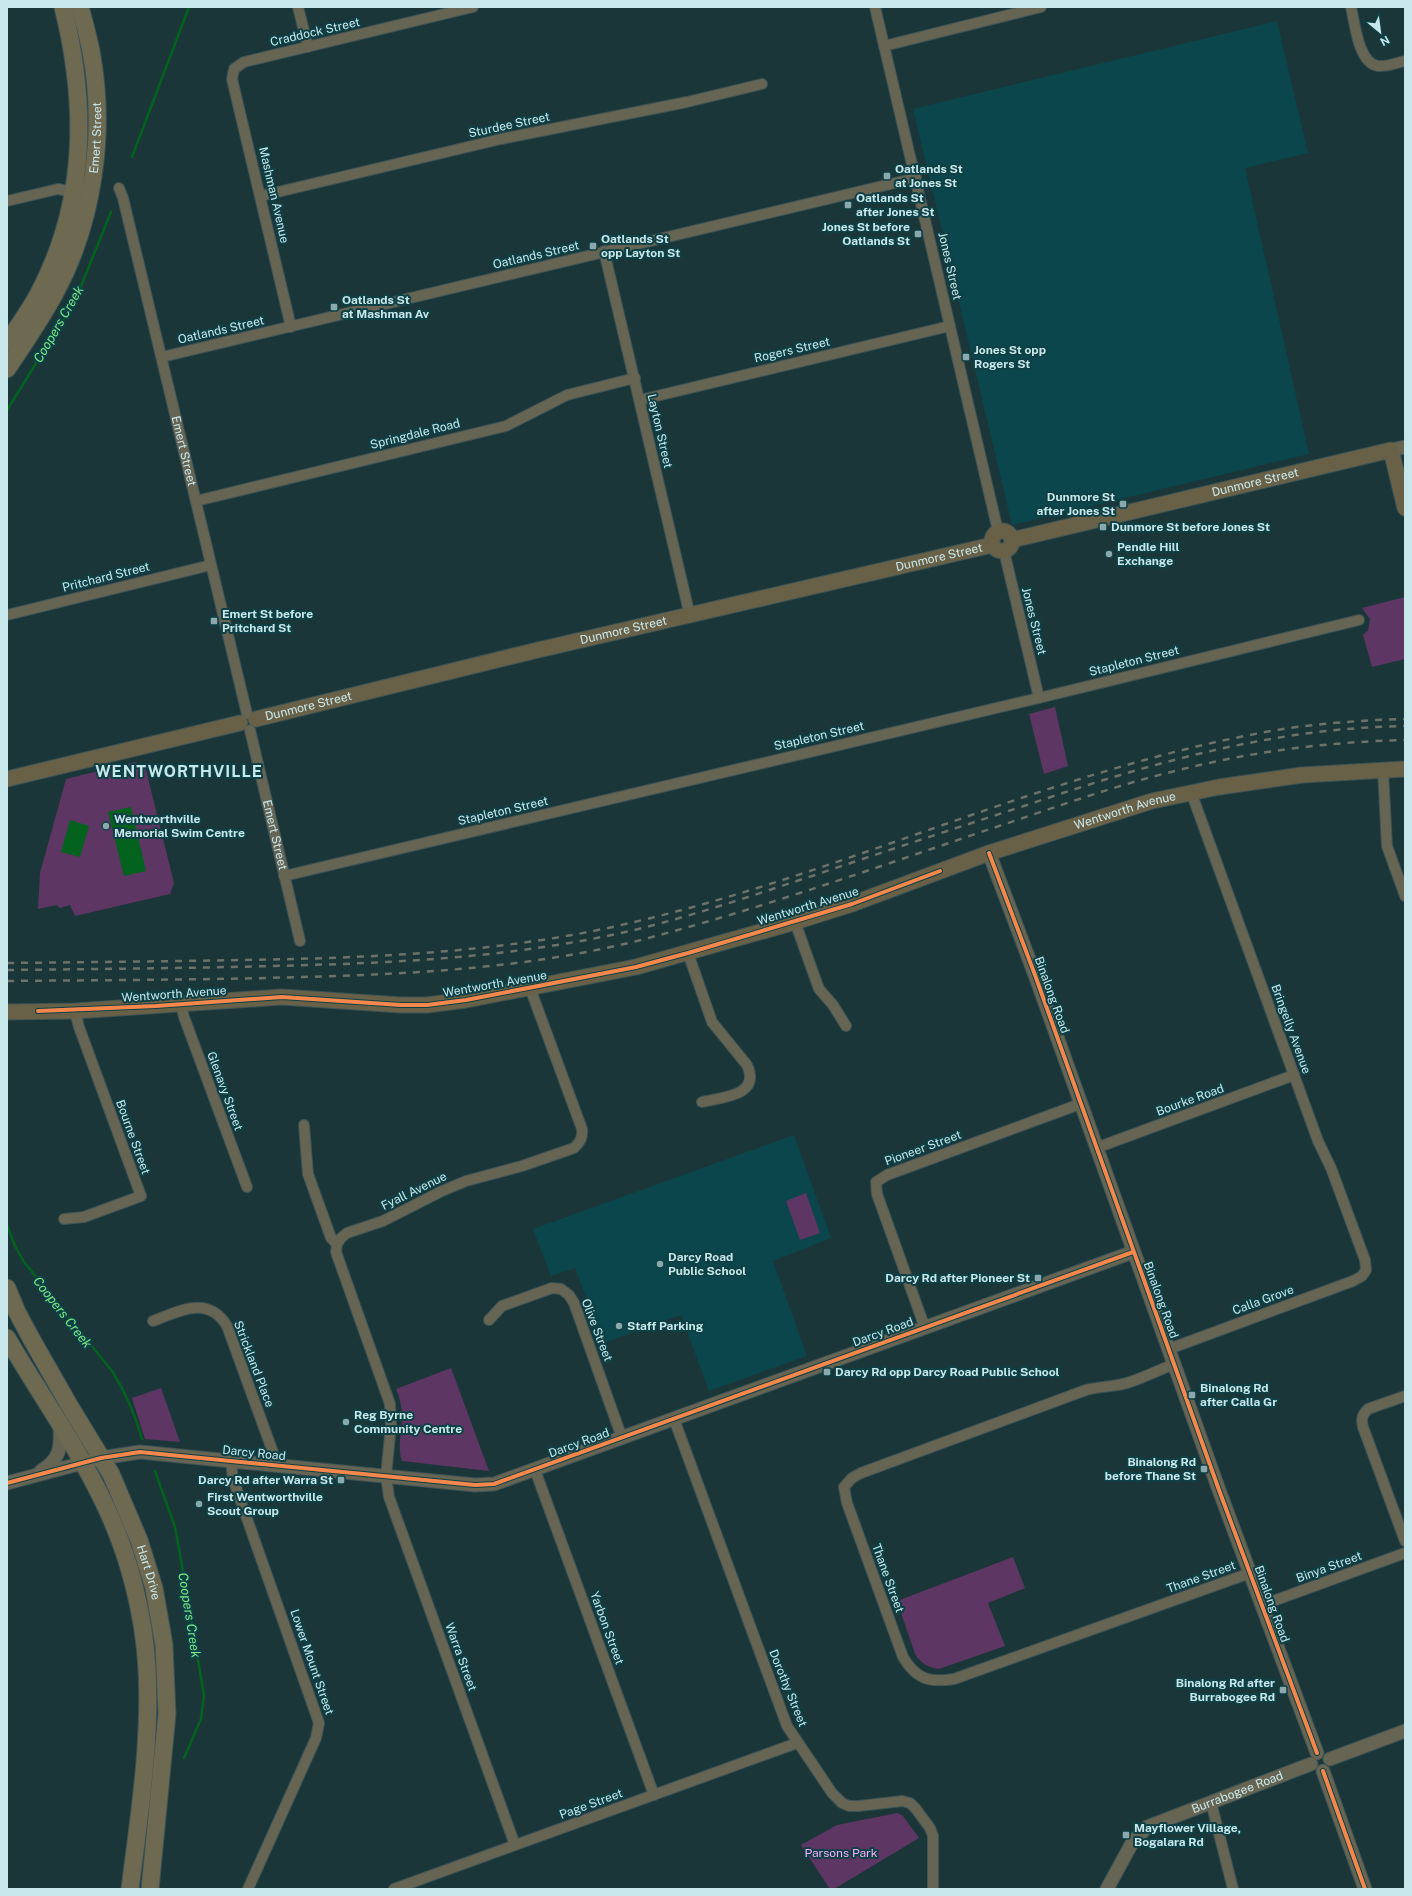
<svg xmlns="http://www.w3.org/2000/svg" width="1412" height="1896" viewBox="0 0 1412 1896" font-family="'Public Sans',sans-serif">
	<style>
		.built { fill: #0b464c }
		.green { fill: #5d3663 }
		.water { fill: #02621e }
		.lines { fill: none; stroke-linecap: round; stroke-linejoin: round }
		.stream { stroke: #02621e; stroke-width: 2.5 }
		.minor-casing { stroke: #3d5356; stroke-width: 12 }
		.tertiary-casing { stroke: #3d5356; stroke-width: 15 }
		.secondary-casing { stroke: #3d5356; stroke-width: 17 }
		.trunk-casing { stroke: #3d5356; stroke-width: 19 }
		.minor { stroke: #666453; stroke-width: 10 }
		.tertiary { stroke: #666453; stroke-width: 13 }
		.secondary { stroke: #686147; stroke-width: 15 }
		.trunk { stroke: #6e6a52; stroke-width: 17 }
		.rail { stroke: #6b726a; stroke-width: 2.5; stroke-dasharray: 7 7; stroke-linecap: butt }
		.cycleway-casing { stroke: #0e4045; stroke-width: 6 }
		.cycleway { stroke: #f5874c; stroke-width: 4 }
		.poi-dot { fill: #8ba9ac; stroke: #0e4045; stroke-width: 1.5 }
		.labels { text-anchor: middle; stroke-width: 4; stroke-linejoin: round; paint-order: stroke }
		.street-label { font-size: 12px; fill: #c8e7eb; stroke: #0e4045 }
		.poi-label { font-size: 12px; font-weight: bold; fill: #c8e7eb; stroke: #0e4045; text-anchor: start }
		.park-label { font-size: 12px; fill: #fbaefd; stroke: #0e4045 }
		.water-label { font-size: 13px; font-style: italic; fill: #7ce885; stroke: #0e4045 }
		.district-label { font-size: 16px; font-weight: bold; letter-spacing: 1px; fill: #c8e7eb; stroke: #0e4045 }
	</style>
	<rect width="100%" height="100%" fill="#1b3638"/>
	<g class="built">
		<path d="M1277,21L1308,153L1245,168L1309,454L1012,525L913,109Z"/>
		<path d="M794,1135L831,1238L773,1261L807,1356L709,1391L681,1315L603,1343L575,1268L551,1276L533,1229Z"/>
	</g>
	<g class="green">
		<path d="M1405,597V659L1372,667L1363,635L1368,630L1370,619L1362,608Z"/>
		<path d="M1055,707L1068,766L1044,774L1029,714Z"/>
		<path d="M135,762L145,766L174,883L170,894L75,916L70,905L60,908L57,905L38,909L40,873L66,779Z"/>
		<path d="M806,1193L820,1233L800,1240L786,1201Z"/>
		<path d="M451,1368L489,1471L402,1461C397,1447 402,1431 402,1417C402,1407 400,1398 396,1389Z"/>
		<path d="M161,1388L180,1442L145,1439L132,1398Z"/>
		<path d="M1013,1557L1025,1588L988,1603L1005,1646L939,1669C928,1667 921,1664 915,1654L897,1601Z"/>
		<path d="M897,1813L903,1816L919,1838L834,1889H830L801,1845L837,1825Z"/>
	</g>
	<g class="water">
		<path d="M131,807L146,871L124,876L108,812Z"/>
		<path d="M70,820L89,826L80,857L61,852Z"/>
	</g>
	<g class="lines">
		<g class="stream">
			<path d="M132,157L189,7"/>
			<path d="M7,410L75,301L111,212"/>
			<path d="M7,1225L15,1246L24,1262L112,1371C126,1393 135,1414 142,1439"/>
			<path d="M155,1471L175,1527L178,1543L204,1695L201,1719L184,1758"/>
		</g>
		<defs>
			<g id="minor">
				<path d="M298,7L308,47"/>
				<path d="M875,7L998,531"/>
				<path d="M1351,7C1355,23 1358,63 1378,66C1387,67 1396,63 1405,61"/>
				<path d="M884,46L1041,7"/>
				<path id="s1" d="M119,188L123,198L247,714"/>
				<path d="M261,196L501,139L687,102L762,84"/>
				<path d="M7,201L58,189L73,192"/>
				<path d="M604,251L690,616"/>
				<path d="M291,327L232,79L234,69L244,62L473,7"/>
				<path d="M162,357L916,178"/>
				<path d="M640,400L950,326"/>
				<path d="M196,501L506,426L567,395L635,378"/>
				<path d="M1004,551L1039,698"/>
				<path d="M7,615L211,565"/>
				<path id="s2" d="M250,730L300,941"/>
				<path d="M1383,770L1387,846L1405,896"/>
				<path d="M284,876L1039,698L1359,620"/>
				<path d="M795,922L819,989L833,1005L846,1026"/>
				<path d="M688,953L712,1022L747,1065C761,1096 723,1097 702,1102"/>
				<path d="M181,1004L184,1017L247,1187"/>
				<path d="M304,1125L308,1174L331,1238L337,1244"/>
				<path d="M1096,1148L1294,1075"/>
				<path d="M64,1219L84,1217L141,1196L79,1027L75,1011"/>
				<path d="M489,1320L502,1306L552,1288L561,1289L569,1295L574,1303L622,1438"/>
				<path d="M153,1321C180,1311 208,1295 227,1326L278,1466"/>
				<path d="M925,1328L877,1194L876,1182L887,1175L1080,1104"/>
				<path d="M1169,1349L1353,1281L1362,1276L1366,1270L1365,1260L1331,1168L1318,1141L1191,792"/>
				<path d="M1174,1364C1159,1370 1145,1377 1130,1382C1116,1387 1101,1386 1086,1390L861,1473L852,1478L844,1487L847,1503L903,1657C916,1679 929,1683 954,1679L1250,1573"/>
				<path d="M1405,1396L1368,1409C1362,1415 1361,1419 1363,1427L1405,1541"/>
				<path d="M674,1419L787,1726L832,1793L842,1803L849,1806H859L902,1801L910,1803L916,1809L930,1828L933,1836V1889"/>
				<path d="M231,1461L233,1479L319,1723L316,1738L248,1889"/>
				<path d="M535,1470L654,1795"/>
				<path d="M1262,1605L1405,1553"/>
				<path d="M1211,1802L1233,1889"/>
				<path d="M515,1845L389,1497L386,1476L391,1425L390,1404L336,1252L337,1244L341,1238L347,1233L383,1221L442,1191L466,1181L522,1166L574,1148C580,1142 583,1138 582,1129L530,988"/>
				<path d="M394,1889L797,1743"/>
			</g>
			<g id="tertiary">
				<path d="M1391,450L1405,447"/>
				<path d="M989,853L1035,975L1219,1490L1317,1753"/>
				<path d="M41,1471C61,1459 61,1447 60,1425"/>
				<path d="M7,1483L101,1458L140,1452L475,1485L494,1484L1133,1252"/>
				<path d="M1330,1759L1405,1731"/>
				<path d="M1323,1771L1365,1889"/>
				<path id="s3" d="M1107,1889L1132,1843L1147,1827L1311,1764"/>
			</g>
			<g id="secondary">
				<circle cx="1002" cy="541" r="10"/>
				<path id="s4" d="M1012,540L1391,450L1405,508"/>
				<path id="s5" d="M256,719L538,650L992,545"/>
				<path d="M7,779L240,723"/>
				<path id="s6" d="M7,1012L75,1011L282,997L401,1005H427L466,1000L636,967L795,922L852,904L989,853L1152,801L1219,787L1302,775L1405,769"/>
			</g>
			<g id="trunk">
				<path d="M7,343C18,326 31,309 40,291C87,200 87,104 63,7"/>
				<path id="s7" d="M7,369C24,344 41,319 55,293C94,221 106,131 91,51C88,36 84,22 80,7"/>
				<path id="s8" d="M7,1288L17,1312L32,1340L69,1405L111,1474L139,1540L154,1588L164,1645L167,1714L150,1889"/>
				<path d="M7,1338C39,1393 78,1447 105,1505C129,1555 144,1614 147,1669C151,1742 139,1817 130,1889"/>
			</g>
		</defs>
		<use href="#minor" class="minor-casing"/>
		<use href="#tertiary" class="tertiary-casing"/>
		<use href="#secondary" class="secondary-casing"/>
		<use href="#trunk" class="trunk-casing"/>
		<use href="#minor" class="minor"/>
		<use href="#tertiary" class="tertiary"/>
		<use href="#secondary" class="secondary"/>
		<use href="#trunk" class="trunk"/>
		<g class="rail">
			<path d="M7,963C103,962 199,961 294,959C407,956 520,949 630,923C851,872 1058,766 1283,729C1323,723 1365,720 1405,719"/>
			<path d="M7,970C108,969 208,968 309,965C417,962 524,955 630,931C693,916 754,895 815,875C886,851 956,828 1027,805C1150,763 1274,728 1405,726"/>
			<path d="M7,981C105,980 203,980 302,977C414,974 527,968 637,941C757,910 875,868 993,828C1051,809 1110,787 1171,772C1248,752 1325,742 1405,740"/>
		</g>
		<defs>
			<g id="cycleway">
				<path d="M989,853L1035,975L1219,1490L1317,1753"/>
				<path d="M38,1011L156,1006L282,997L401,1005H427L466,1000L636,967L688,953L852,904L940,871"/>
				<path d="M7,1483L101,1458L140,1452L475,1485L494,1484L1133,1252"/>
				<path d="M1323,1771L1365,1889"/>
			</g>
		</defs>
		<use href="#cycleway" class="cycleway-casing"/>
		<use href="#cycleway" class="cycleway"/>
	</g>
	<g class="poi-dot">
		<rect x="883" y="172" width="8" height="8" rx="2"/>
		<rect x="844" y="201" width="8" height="8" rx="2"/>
		<rect x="914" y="230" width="8" height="8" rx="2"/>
		<rect x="589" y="242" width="8" height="8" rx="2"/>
		<rect x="330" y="303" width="8" height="8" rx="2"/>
		<rect x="962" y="353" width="8" height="8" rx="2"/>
		<rect x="1119" y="500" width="8" height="8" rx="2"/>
		<rect x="1099" y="523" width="8" height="8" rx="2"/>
		<circle cx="1109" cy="554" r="4"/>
		<rect x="210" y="617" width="8" height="8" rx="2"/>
		<circle cx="106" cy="826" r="4"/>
		<circle cx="660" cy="1264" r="4"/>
		<rect x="1034" y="1274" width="8" height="8" rx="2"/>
		<circle cx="619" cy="1326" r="4"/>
		<rect x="823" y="1368" width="8" height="8" rx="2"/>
		<rect x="1188" y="1391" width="8" height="8" rx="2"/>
		<circle cx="346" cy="1422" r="4"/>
		<rect x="1200" y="1465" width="8" height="8" rx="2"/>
		<rect x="337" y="1476" width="8" height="8" rx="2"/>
		<circle cx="199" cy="1504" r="4"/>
		<rect x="1279" y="1686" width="8" height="8" rx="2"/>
		<rect x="1122" y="1831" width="8" height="8" rx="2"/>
	</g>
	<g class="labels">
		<g class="street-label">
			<text transform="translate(315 32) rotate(-13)" y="4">Craddock Street</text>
			<text transform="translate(509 125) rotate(-12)" y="4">Sturdee Street</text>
			<text dy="4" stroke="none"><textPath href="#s7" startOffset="252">Emert Street</textPath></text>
			<text transform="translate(274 195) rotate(77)" y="4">Mashman Avenue</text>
			<text transform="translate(536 255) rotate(-13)" y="4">Oatlands Street</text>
			<text transform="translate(950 266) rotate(77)" y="4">Jones Street</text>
			<text transform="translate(221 330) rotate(-13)" y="4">Oatlands Street</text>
			<text transform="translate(792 350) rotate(-13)" y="4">Rogers Street</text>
			<text transform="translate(660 431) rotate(77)" y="4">Layton Street</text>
			<text transform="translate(415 434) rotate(-14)" y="4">Springdale Road</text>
			<text dy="4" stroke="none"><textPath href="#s1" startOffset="271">Emert Street</textPath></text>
			<text dy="4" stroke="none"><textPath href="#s4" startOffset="250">Dunmore Street</textPath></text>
			<text dy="4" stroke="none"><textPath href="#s5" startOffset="702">Dunmore Street</textPath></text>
			<text transform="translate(106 577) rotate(-14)" y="4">Pritchard Street</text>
			<text transform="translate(1034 621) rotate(76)" y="4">Jones Street</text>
			<text dy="4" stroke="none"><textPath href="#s5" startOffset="378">Dunmore Street</textPath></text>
			<text transform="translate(1134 661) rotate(-14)" y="4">Stapleton Street</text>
			<text dy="4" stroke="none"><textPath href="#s5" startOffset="54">Dunmore Street</textPath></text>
			<text transform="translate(819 736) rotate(-13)" y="4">Stapleton Street</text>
			<text dy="4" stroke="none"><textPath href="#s6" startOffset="1147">Wentworth Avenue</textPath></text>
			<text transform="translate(503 811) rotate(-13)" y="4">Stapleton Street</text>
			<text dy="4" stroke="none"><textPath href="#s2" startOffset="108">Emert Street</textPath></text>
			<text transform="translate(808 906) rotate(-17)" y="4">Wentworth Avenue</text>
			<text transform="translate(495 984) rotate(-10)" y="4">Wentworth Avenue</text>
			<text transform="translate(174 994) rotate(-4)" y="4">Wentworth Avenue</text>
			<text transform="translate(1052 995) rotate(70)" y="4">Binalong Road</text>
			<text transform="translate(1291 1029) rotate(70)" y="4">Bringelly Avenue</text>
			<text transform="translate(225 1091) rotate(70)" y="4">Glenavy Street</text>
			<text transform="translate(1190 1100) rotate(-20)" y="4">Bourke Road</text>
			<text transform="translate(133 1137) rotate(70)" y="4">Bourne Street</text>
			<text transform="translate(923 1148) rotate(-20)" y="4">Pioneer Street</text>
			<text transform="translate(414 1191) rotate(-26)" y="4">Fyall Avenue</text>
			<text transform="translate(1161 1300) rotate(70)" y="4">Binalong Road</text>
			<text transform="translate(1263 1300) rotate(-20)" y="4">Calla Grove</text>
			<text transform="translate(597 1330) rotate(69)" y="4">Olive Street</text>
			<text transform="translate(883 1332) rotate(-20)" y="4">Darcy Road</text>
			<text transform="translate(254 1364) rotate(69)" y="4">Strickland Place</text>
			<text transform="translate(579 1443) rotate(-20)" y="4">Darcy Road</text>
			<text transform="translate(254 1453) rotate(6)" y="4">Darcy Road</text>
			<text transform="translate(1329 1567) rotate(-20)" y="4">Binya Street</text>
			<text dy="4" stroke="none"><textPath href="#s8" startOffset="319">Hart Drive</textPath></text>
			<text transform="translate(1201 1577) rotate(-20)" y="4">Thane Street</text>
			<text transform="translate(888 1578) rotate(70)" y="4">Thane Street</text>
			<text transform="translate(1272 1604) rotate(70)" y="4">Binalong Road</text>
			<text transform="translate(607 1628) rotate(70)" y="4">Yarbon Street</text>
			<text transform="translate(461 1657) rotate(70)" y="4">Warra Street</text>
			<text transform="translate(312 1662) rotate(71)" y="4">Lower Mount Street</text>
			<text transform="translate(788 1688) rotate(68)" y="4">Dorothy Street</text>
			<text dy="4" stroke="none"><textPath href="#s3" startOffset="171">Burrabogee Road</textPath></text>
			<text transform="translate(591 1804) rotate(-20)" y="4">Page Street</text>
		</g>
		<g class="poi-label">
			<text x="895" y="173">Oatlands St<tspan x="895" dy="14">at Jones St</tspan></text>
			<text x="856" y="202">Oatlands St<tspan x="856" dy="14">after Jones St</tspan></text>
			<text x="910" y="231" text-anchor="end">Jones St before<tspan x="910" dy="14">Oatlands St</tspan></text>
			<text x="601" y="243">Oatlands St<tspan x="601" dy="14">opp Layton St</tspan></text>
			<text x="342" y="304">Oatlands St<tspan x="342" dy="14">at Mashman Av</tspan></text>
			<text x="974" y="354">Jones St opp<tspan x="974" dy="14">Rogers St</tspan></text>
			<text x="1115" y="501" text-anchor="end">Dunmore St<tspan x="1115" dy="14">after Jones St</tspan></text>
			<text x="1111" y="531">Dunmore St before Jones St</text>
			<text x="1117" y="551">Pendle Hill<tspan x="1117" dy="14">Exchange</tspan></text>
			<text x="222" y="618">Emert St before<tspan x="222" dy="14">Pritchard St</tspan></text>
			<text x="114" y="823">Wentworthville<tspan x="114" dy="14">Memorial Swim Centre</tspan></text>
			<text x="668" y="1261">Darcy Road<tspan x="668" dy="14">Public School</tspan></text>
			<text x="1030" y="1282" text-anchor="end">Darcy Rd after Pioneer St</text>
			<text x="627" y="1330">Staff Parking</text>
			<text x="835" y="1376">Darcy Rd opp Darcy Road Public School</text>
			<text x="1200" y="1392">Binalong Rd<tspan x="1200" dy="14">after Calla Gr</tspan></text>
			<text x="354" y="1419">Reg Byrne<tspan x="354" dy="14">Community Centre</tspan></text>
			<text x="1196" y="1466" text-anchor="end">Binalong Rd<tspan x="1196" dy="14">before Thane St</tspan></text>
			<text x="333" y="1484" text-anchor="end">Darcy Rd after Warra St</text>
			<text x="207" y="1501">First Wentworthville<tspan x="207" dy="14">Scout Group</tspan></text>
			<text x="1275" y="1687" text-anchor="end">Binalong Rd after<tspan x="1275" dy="14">Burrabogee Rd</tspan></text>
			<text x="1134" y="1832">Mayflower Village,<tspan x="1134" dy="14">Bogalara Rd</tspan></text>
		</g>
		<g class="park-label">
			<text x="841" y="1857">Parsons Park</text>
		</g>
		<g class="water-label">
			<text transform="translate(58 324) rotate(-60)" y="5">Coopers Creek</text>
			<text transform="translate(63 1312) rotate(52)" y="5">Coopers Creek</text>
			<text transform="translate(190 1615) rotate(81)" y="5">Coopers Creek</text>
		</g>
		<g class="district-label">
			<text x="179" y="777">WENTWORTHVILLE</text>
		</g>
	</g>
	<rect width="1412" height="1896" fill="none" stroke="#c8e7eb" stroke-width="16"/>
	<g transform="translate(1380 32) rotate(151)" stroke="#0e4045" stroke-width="3" paint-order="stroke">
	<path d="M0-3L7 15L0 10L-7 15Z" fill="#c8e7eb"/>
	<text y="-6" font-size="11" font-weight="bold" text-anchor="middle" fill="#c8e7eb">N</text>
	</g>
</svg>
